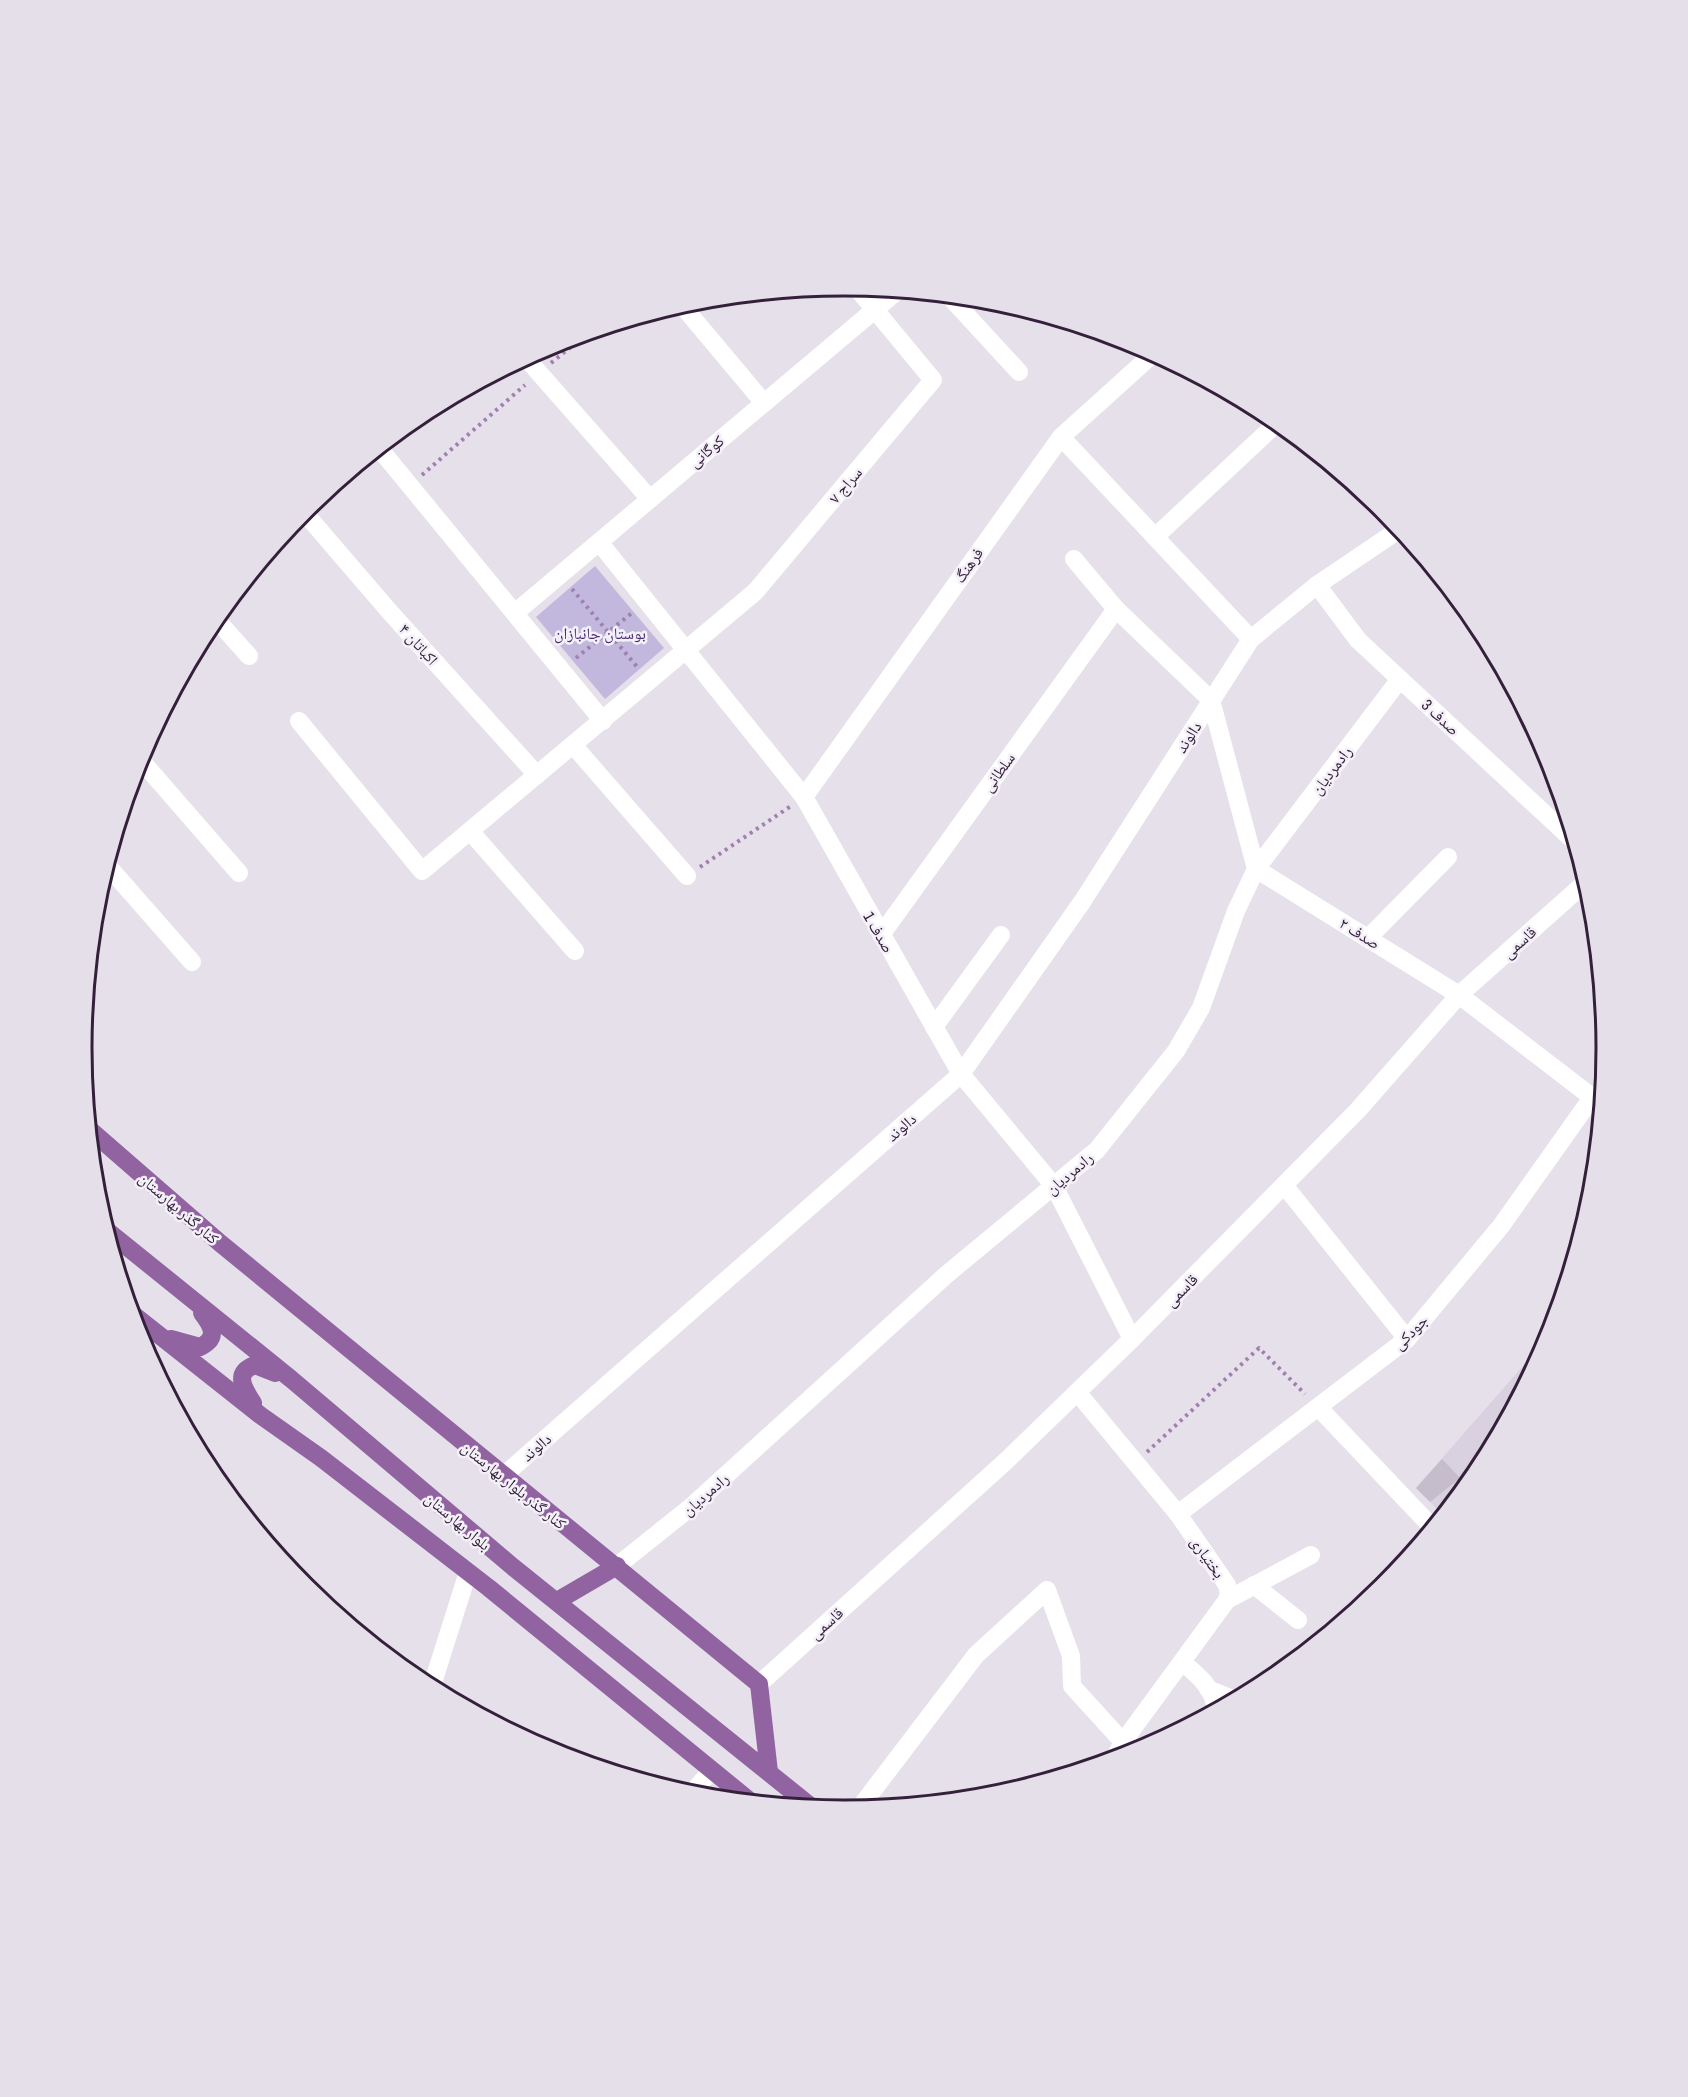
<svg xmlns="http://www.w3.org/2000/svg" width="1688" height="2097" viewBox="0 0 1688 2097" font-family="'Archivo Narrow','Noto Naskh Arabic',sans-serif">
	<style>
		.built { fill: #d9d1df }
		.green { fill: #c2b8dd }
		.building { fill: #c5bccc }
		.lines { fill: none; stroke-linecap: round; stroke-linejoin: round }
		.path { stroke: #a080af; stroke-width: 4; stroke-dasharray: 3 4.5; stroke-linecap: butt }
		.minor { stroke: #fff; stroke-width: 18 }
		.major { stroke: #9164a1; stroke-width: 18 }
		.labels { text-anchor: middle; stroke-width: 5; stroke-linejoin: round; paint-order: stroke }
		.street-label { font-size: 16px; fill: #34203b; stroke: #f4f0f8 }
		.park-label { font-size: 16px; fill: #462a72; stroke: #f4f0f8 }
		.rim { fill: none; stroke: #34203b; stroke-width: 3 }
	</style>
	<rect width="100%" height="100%" fill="#e6e0eb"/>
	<path class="built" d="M1551,1334L1478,1473L1443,1515L1416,1488Z"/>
	<path class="green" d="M595,566L664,648L605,699L536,617Z"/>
	<path class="building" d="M1442,1459L1460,1478L1430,1502L1416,1488Z"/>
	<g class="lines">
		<g class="path">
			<path d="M551,363L588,333"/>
			<path d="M422,475L525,385"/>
			<path d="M572,589L638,668"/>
			<path d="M576,658L633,612"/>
			<path d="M700,867L791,806"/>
			<path d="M1147,1452L1259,1348L1305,1394"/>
		</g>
		<g class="minor">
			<path d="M949,296L1019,372"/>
			<path d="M681,304L764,403"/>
			<path d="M526,358L650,499"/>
			<path d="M1061,437L1251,639"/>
			<path d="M379,448L603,721"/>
			<path d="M303,511L389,611L537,775"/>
			<path d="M1155,537L1278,422"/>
			<path d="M599,542L804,797L961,1074L1054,1186L1132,1339"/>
			<path d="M1074,559L1116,609L1211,700"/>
			<path d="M1317,585L1358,640L1574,841"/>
			<path d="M516,612L897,291"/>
			<path d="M215,618L249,656"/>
			<path d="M1211,700L1256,869L1459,995L1601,1104"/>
			<path d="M299,721L422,871L755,592L933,380L856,287"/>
			<path d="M573,745L687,876"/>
			<path d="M139,758L239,873"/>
			<path d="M804,797L1061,437L1154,353"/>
			<path d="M470,831L575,951"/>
			<path d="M106,864L192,962"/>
			<path d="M881,935L1116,609"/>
			<path d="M1368,938L1448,857"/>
			<path d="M934,1027L1001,935"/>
			<path d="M1284,1185L1407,1339"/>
			<path d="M1077,1392L1178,1514L1227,1585L1229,1593L1227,1600L1123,1742L1113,1760"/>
			<path d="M1318,1407L1429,1524L1430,1531"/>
			<path d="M503,1476L961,1074L1082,902L1251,639L1317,585L1400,529"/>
			<path d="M1178,1514L1407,1339L1501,1226L1591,1099"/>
			<path d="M617,1566L692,1506L946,1275L1097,1150L1176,1051L1201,1008L1236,911L1256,869L1400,679"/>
			<path d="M1254,1585L1298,1620"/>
			<path d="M1227,1600L1311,1555"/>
			<path d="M1183,1663C1198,1675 1215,1689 1216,1711"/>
			<path d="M759,1684L1006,1461L1132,1339L1358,1110L1459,995L1587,881"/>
			<path d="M431,1689L468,1572"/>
			<path d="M1208,1689L1235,1700"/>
			<path d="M690,1795L712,1770"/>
			<path d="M858,1810L976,1655L1047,1590L1071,1656L1072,1686L1123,1742"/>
		</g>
		<g class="major">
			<path d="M89,1129L220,1243L759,1684L769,1772"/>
			<path d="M105,1229L291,1379L513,1567L814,1809"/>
			<path d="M130,1312L260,1415L321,1458L489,1588L751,1802"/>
			<path d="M171,1339L200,1347C219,1338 212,1326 202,1313"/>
			<path d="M253,1403C244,1389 233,1373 255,1365L275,1373"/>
			<path d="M557,1601L617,1566"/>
		</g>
	</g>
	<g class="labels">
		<g class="street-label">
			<text transform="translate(706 451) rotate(-40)" y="6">کوگانی</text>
			<text transform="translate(845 485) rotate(-50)" y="6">سراج ۷</text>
			<text transform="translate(968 565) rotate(-55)" y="6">فرهنگ</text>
			<text transform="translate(419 644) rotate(48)" y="6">اکباتان ۴</text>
			<text transform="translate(1441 717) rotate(43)" y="6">صدف 3</text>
			<text transform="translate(1188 737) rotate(-57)" y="6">دالوند</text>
			<text transform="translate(1331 770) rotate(-53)" y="6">رادمردیان</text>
			<text transform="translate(998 772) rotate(-54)" y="6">سلطانی</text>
			<text transform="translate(879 932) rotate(60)" y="6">صدف 1</text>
			<text transform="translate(1360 933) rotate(32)" y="6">صدف ۲</text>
			<text transform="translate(1519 942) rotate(-42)" y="6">قاسمی</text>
			<text transform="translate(901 1127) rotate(-41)" y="6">دالوند</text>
			<text transform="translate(1069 1173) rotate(-40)" y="6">رادمردیان</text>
			<text transform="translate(179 1208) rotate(41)" y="6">کنار گذر بهارستان</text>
			<text transform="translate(1181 1290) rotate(-45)" y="6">قاسمی</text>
			<text transform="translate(1410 1332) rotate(-45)" y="6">جودکی</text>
			<text transform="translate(536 1447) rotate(-41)" y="6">دالوند</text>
			<text transform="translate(514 1485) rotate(39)" y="6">کنار گذر بلوار بهارستان</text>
			<text transform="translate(705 1494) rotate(-41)" y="6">رادمردیان</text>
			<text transform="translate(458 1521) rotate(40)" y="6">بلوار بهارستان</text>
			<text transform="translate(1208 1557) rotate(55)" y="6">بختیاری</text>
			<text transform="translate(826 1623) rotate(-42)" y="6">قاسمی</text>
		</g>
		<g class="park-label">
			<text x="600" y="639">بوستان جانبازان</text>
		</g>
	</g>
	<path d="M0 0H1688V2097H0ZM92 1048a752 752 0 1 1 1504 0a752 752 0 1 1-1504 0Z" fill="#e5dfe9" fill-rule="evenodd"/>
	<path class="rim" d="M92 1048a752 752 0 1 1 1504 0a752 752 0 1 1-1504 0Z"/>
</svg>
